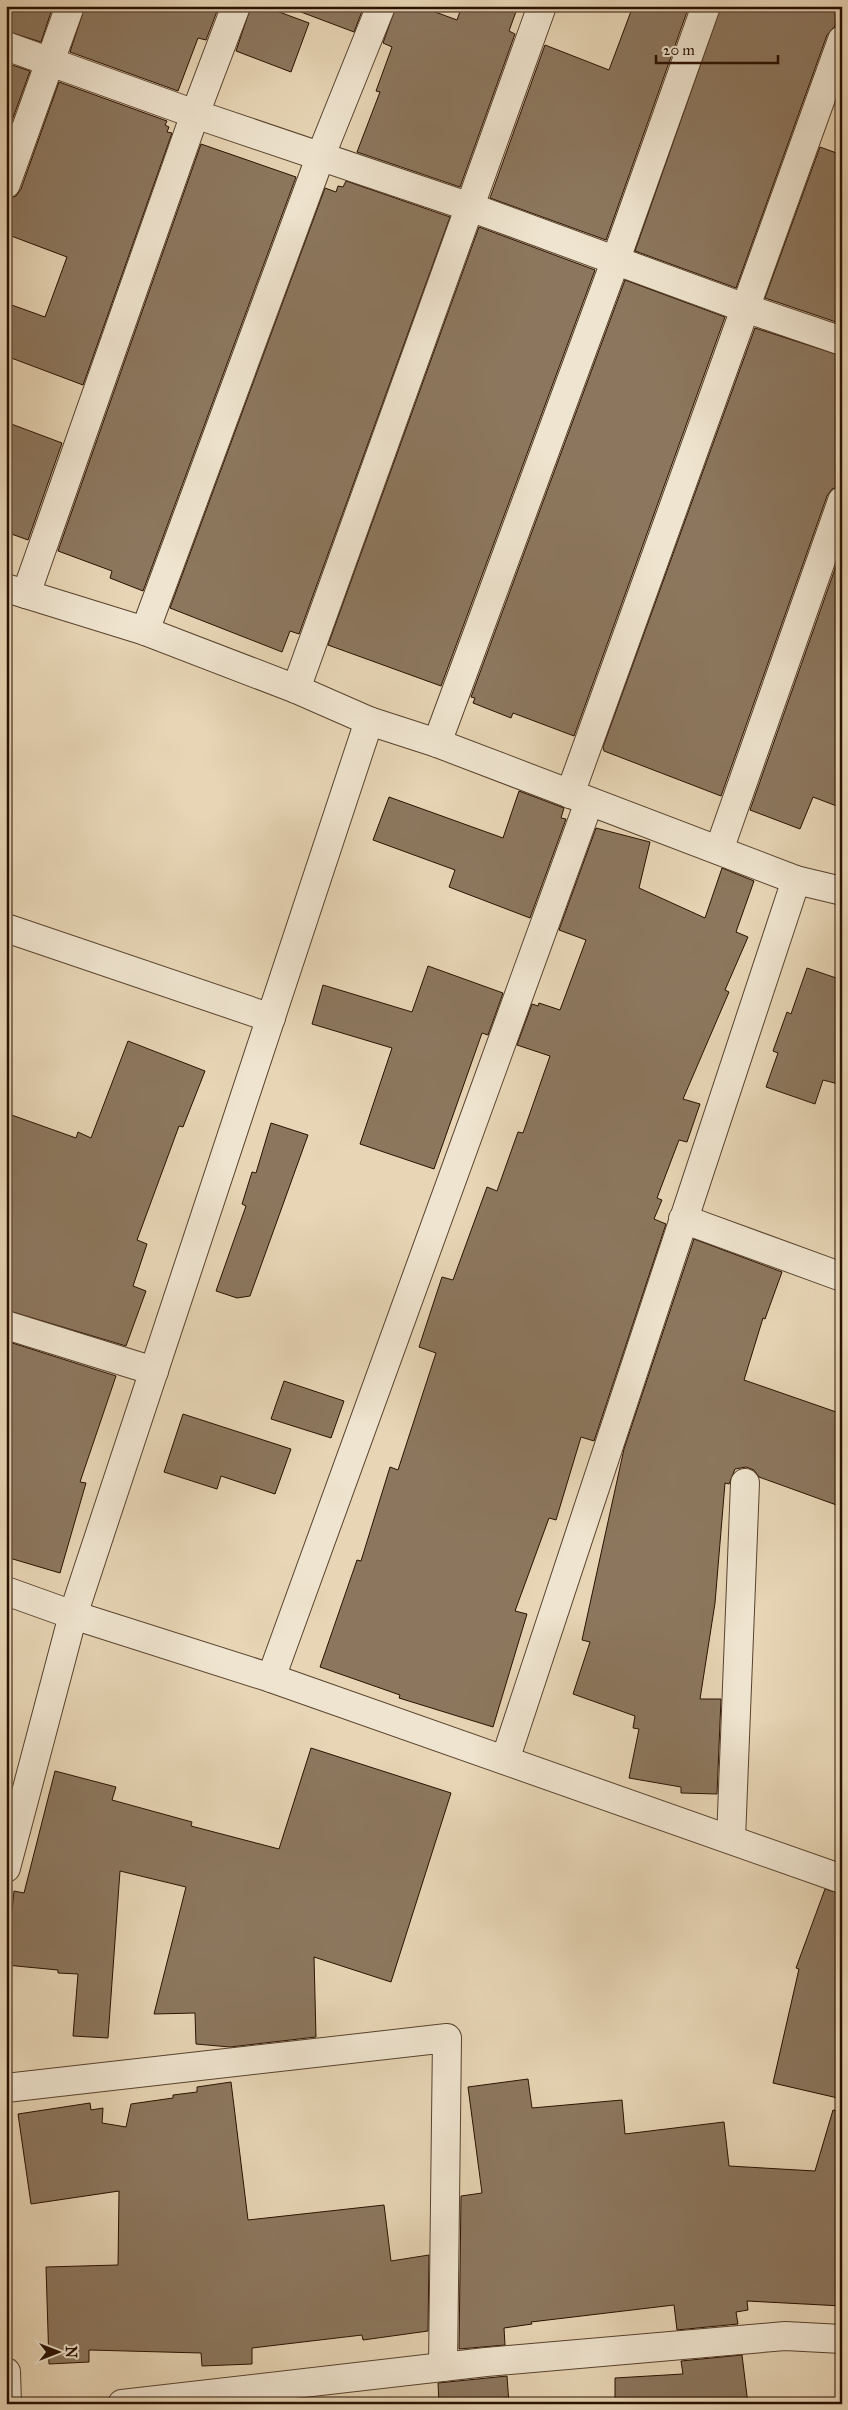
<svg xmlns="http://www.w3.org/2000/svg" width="848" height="2410" viewBox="0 0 848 2410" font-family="'IM FELL Great Primer',serif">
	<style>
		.building { fill: #8c775e; stroke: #291100 }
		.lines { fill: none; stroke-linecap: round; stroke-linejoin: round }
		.minor-casing { stroke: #58422d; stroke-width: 30 }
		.minor { stroke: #efe4cf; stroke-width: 28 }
	</style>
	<rect width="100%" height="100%" fill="#e7d5b5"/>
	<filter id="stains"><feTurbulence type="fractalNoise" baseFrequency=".004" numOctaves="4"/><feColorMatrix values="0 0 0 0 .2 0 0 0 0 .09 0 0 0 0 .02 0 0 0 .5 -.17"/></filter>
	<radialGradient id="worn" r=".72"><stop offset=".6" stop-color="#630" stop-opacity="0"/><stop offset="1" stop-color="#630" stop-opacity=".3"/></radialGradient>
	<g class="building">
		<path d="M6,6H53L41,42L6,31Z"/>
		<path d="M85,6H219L206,40L198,38L178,91L70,52Z"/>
		<path d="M251,6H263L309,23L291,72L236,51Z"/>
		<path d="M294,6H364L354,32L293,9Z"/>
		<path d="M396,6H419L457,20L462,6H518L509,31L515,34L460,187L357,152L380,92L376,91L392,47L383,43Z"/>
		<path d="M633,6H689L606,240L490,198L545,45L609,70Z"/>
		<path d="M721,6H842L835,26L827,35L736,288L635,251Z"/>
		<path d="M6,63L30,71L6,137Z"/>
		<path d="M59,82L167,121L165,125L169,127L167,132L172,133L83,385L6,356V303L45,317L67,257L6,234V199L16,196L21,189Z"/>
		<path d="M201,144L296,177L143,591L110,578L112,571L58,551Z"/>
		<path d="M820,147L842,155V324L765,298Z"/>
		<path d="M346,181L450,217L299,634L290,631L282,652L170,608L325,188L336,192L338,186L343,187Z"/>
		<path d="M479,227L595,270L441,686L328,645Z"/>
		<path d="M625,280L725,317L574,736L513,713L511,718L473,703L475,698L471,697Z"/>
		<path d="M755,328L842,356V486L832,489L827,496L721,796L604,751L603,747Z"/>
		<path d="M6,422L62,443L28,540L6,532Z"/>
		<path d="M842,549V808L813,797L800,829L750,810Z"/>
		<path d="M519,791L564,808L561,818L566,819L530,918L449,887L455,870L373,840L389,797L503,838Z"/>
		<path d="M596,828L650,842L639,888L705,918L722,868L754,881L736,932L748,937L725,990L729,992L683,1099L700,1104L687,1142L679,1140L657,1198L662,1200L654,1219L666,1224L594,1441L581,1437L556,1520L549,1518L515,1611L527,1614L493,1727L399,1698L400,1695L320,1667L357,1560L361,1561L390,1467L398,1470L436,1353L419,1347L442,1277L453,1280L487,1187L497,1191L518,1132L523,1133L550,1056L517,1045L532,1004L538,1006L539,1003L560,1010L586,940L559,930Z"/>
		<path d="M428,966L503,993L488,1035L482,1033L434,1169L360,1144L392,1048L312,1024L323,985L412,1012Z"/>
		<path d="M807,968L842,980V1085L823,1080L815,1104L766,1087L778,1053L773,1051L787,1012L791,1014Z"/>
		<path d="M128,1041L205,1071L183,1127L179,1126L137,1240L147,1244L133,1286L146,1291L126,1346L6,1310V1113L76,1138L78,1132L91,1138Z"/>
		<path d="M271,1123L308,1135L250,1296L237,1298L216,1291L246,1206L242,1204L252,1172L256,1173Z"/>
		<path d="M694,1239L782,1272L765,1319L763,1318L744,1380L842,1414V1507L759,1477L754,1470L746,1467L735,1469L729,1484L725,1483L715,1603L700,1699H721L717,1794L681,1793V1787L629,1778L639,1729L633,1728L635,1716L573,1694L590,1642L582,1640L624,1449Z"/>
		<path d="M6,1341L116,1376L80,1482L86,1483L60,1573L6,1557Z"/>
		<path d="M284,1381L344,1401L331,1438L271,1419Z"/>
		<path d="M183,1414L291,1449L275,1494L221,1476L217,1489L164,1472Z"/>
		<path d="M311,1748L451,1793L391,1982L314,1957L316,2037L230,2047L196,2044L195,2013L154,2014L186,1887L120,1871L108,2038L73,2036L78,1974L58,1973V1970L6,1965L14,1891L24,1893L55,1771L116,1787L112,1800L192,1822L191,1826L279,1849Z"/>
		<path d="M825,1889L842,1894V2099L773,2083L799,1969L796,1968Z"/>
		<path d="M528,2079L532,2108L622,2100L625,2134L724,2122L729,2166L815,2171L833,2110L842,2112V2306L747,2301L748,2310L736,2312L738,2324L677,2330L674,2305L531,2322L532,2324L504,2328L505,2345L459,2349L461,2196L482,2193L468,2087Z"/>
		<path d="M231,2082L248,2220L384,2205L391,2261L429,2255L428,2331L363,2340L362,2335L252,2348V2364L202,2366L201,2353L89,2350V2362L49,2364L46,2267L118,2265L119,2191L31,2204L18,2114L90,2103L91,2110L103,2108L102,2123L126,2127L131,2104L173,2098V2095L197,2092V2087Z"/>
		<path d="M742,2355L748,2404H615V2378L683,2374L681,2361Z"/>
		<path d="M507,2376L509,2404H439L438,2383Z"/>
	</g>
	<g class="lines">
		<defs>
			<g id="minor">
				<path d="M6,46L195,114L470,207L745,308L842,341"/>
				<path d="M6,184L70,6"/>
				<path d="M6,588L145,631L296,689L369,721L437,743L796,880L842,891"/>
				<path d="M26,594L195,114L236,6"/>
				<path d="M145,631L321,155L381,6"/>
				<path d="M296,689L542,6"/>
				<path d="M437,743L616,259L706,6"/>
				<path d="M570,794L842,40"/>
				<path d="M719,850L842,501"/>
				<path d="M6,928L271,1018"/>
				<path d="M683,1219L842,1277"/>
				<path d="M6,1325L154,1371"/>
				<path d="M6,1591L73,1615L271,1678L842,1879"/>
				<path d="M271,1678L589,802"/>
				<path d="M505,1760L796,880"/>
				<path d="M731,1839L745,1483"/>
				<path d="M6,1868L73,1615L369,721"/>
				<path d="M6,2088L447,2038L443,2367"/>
				<path d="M6,2372L7,2404"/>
				<path d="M122,2404L486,2362L785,2336L842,2339"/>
			</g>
		</defs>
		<use href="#minor" class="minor-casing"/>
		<use href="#minor" class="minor"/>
	</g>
	<rect width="848" height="2410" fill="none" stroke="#e7d5b5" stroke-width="25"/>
	<rect x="8" y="8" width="833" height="2395" fill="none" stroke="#291100" stroke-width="2.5"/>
	<rect x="12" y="12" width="823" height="2385" fill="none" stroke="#291100"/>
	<g transform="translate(58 2352) rotate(90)" stroke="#efe4cf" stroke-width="4" paint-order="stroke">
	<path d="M0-4L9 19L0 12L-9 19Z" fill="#291100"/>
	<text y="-8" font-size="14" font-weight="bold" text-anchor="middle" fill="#291100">N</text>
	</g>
	<path d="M656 55v8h122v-8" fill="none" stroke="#291100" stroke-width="2.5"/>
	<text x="663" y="55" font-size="15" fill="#291100" stroke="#efe4cf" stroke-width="4" paint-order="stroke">20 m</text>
	<rect width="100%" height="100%" filter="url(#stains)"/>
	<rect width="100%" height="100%" fill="url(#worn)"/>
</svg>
